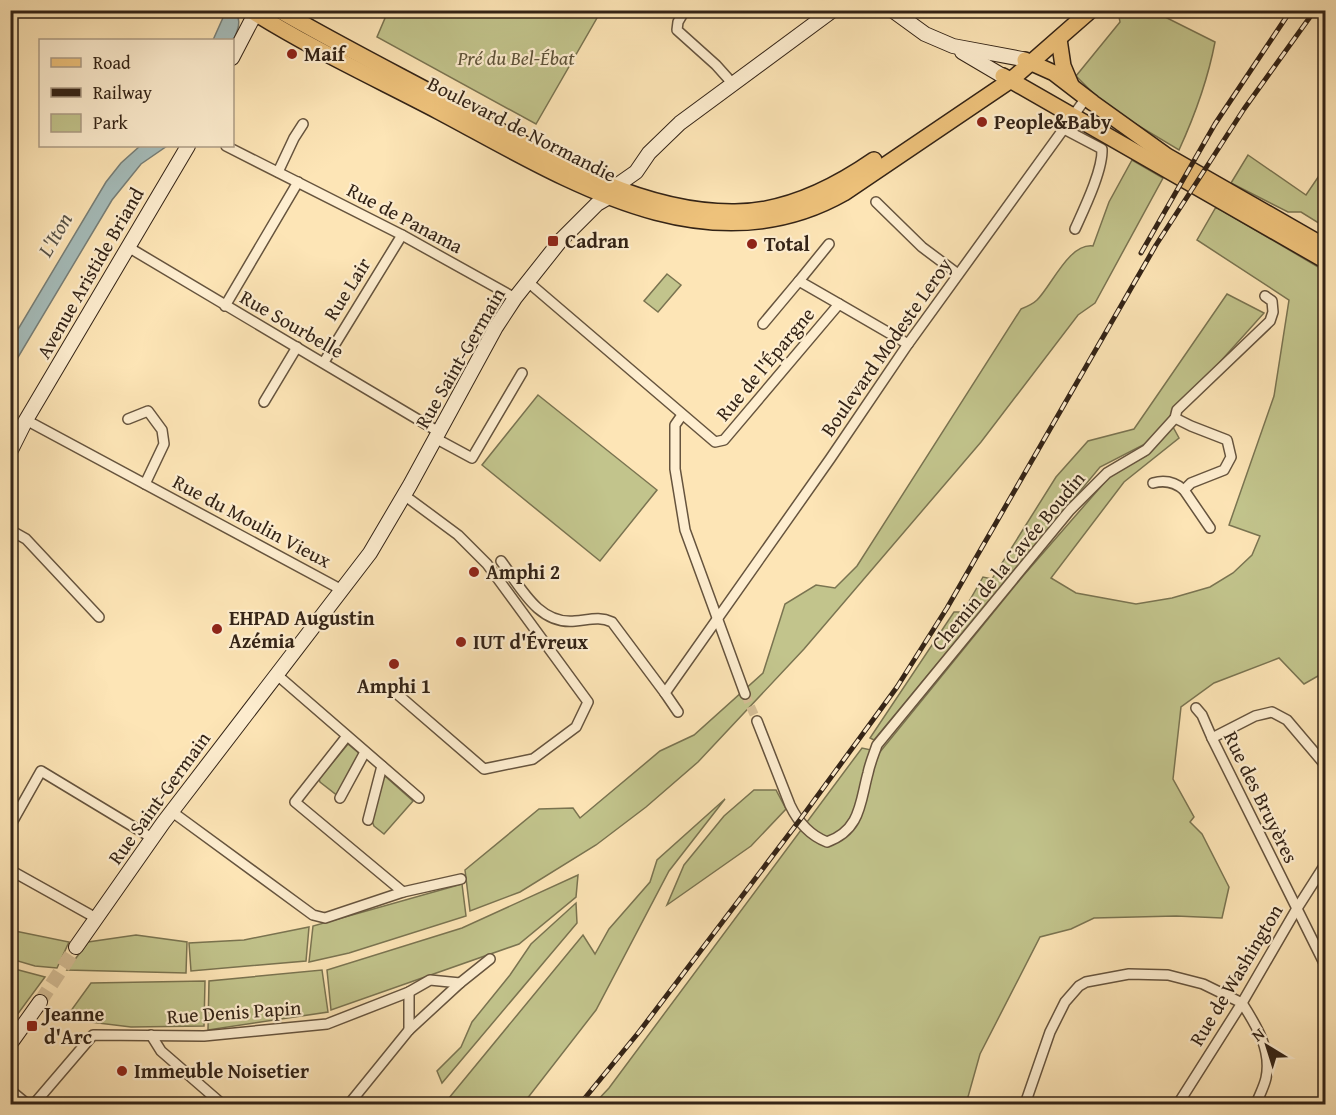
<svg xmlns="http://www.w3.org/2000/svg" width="1336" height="1115" viewBox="0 0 1336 1115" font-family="'Gentium Book Plus',serif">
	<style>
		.green { fill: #c2c48c; stroke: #7a7451; stroke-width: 1.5 }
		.water { fill: #a5bcba; stroke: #777f78; stroke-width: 1.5 }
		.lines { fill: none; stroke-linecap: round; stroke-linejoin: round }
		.street-tunnel { stroke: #d5be96; stroke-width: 9; stroke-dasharray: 9 4.5; stroke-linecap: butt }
		.secondary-tunnel { stroke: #d5be96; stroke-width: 14; stroke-dasharray: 14 7; stroke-linecap: butt }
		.street-casing { stroke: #66543e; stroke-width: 12 }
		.secondary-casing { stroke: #332316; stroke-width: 16 }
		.primary-casing { stroke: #332316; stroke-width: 18 }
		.street { stroke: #feeed0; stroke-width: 9 }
		.secondary { stroke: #feeed0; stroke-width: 14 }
		.primary { stroke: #eec27b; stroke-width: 15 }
		.rail-casing { stroke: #332316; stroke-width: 5 }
		.rail { stroke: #feeed0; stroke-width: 3; stroke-dasharray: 9; stroke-linecap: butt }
		.poi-dot { fill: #8f2418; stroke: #feeed0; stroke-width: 2 }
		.labels { text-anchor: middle; stroke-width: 4.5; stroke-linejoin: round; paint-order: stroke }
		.poi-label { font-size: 20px; font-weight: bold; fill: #332316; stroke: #feeed0; text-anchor: start }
		.park-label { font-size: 20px; font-style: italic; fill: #5e5339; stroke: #feeed0 }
		.street-label { font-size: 20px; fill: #332316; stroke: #feeed0 }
		.water-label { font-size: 21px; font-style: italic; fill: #555147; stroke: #feeed0 }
	</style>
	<rect width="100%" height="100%" fill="#fde5b6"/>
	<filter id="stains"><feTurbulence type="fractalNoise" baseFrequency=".00333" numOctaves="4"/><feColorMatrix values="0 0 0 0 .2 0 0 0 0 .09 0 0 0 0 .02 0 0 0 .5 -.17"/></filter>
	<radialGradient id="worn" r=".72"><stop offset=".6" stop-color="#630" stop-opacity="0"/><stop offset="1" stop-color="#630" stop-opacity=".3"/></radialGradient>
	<g class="green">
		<path d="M388,11V10L601,11L536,124L377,37Z"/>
		<path d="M1118,11H1155V12L1215,42C1208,79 1195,115 1179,150L1107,107L1076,76L1120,22Z"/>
		<path d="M1248,155L1306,195L1325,167V227L1301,212H1288L1231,183Z"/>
		<path d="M1132,160L1163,178L1095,303L1078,315L981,442L804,649L698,762L646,807L596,845L520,892L470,911L465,870L539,809L573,808L580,818L660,751L694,735L763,673L785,604L816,585L835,588L857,566L1021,309C1026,307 1033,304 1037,300C1052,285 1069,243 1093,246L1109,202Z"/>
		<path d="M1216,207L1325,271V672L1304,684L1279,658L1214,683L1181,707L1173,779L1194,817L1190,822L1202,834L1229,887L1222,918L1176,916L1094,918L1071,929L1040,937L980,1054L966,1104H594L609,1088L862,748L880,752L1023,576L1111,475L1146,456L1173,427L1179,438L1124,482L1051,578L1076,593L1136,604L1172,598L1210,587L1233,573L1252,555L1260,536L1229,525L1274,396L1289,300L1197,240Z"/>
		<path d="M667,274L681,285L658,312L644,301Z"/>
		<path d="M1227,294L1264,313L1147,443L1100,467L874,740L870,738L954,612H963L983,577L992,579L1056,477L1088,441L1134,429Z"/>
		<path d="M538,395L657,490L600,561L482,465Z"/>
		<path d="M348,744L361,755L338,796L320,782L319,779Z"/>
		<path d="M383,777H386L413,801L384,834L374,826L372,821Z"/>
		<path d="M754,790H776L786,809L751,846L667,905L684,865L724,816Z"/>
		<path d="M725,799L669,871L596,1010L523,1104H444L583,935L595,954L609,929L650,882L657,860Z"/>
		<path d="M578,875L576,897L519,944L331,1010L327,970L462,928Z"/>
		<path d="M462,884L466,916L349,953L309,962L313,926Z"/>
		<path d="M576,903L577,923L442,1083L437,1071L461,1047L472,1022L510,975L531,944Z"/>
		<path d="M309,927L306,961L191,971L189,943L244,940Z"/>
		<path d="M10,930L69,942L57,968L35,966L11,959Z"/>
		<path d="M136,935L187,942L186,973L67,970L88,942Z"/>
		<path d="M11,968L45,977L17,1015L11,1014Z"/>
		<path d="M322,970L328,1012L208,1030L209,981Z"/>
		<path d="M205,981L204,1026L131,1027L65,1019L91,983Z"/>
	</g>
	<g class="water">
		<path d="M226,11H235C242,21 238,30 233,41L213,40Z"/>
		<path d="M140,146H167L141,164L112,200L11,369V341L106,182L121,163Z"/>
	</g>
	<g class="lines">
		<path class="street-tunnel" d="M745,694L757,721"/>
		<path class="secondary-tunnel" d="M40,1002L76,947"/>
		<defs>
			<g id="street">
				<path d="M685,10L678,22L677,30L716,65L733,84"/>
				<path d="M1064,129L1102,149C1103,170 1084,209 1075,229"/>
				<path d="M226,146L402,235L515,298"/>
				<path d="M278,172L294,138L303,124"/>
				<path d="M876,202L922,247L958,274"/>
				<path d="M829,244L799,281L839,304"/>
				<path d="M128,247L439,432"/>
				<path d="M528,282L715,442L724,440L839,304L908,344"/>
				<path d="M225,306L298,182"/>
				<path d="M763,324L799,281"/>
				<path d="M324,362L402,235"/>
				<path d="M264,402L297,347"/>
				<path d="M682,415L675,425V469L685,530L745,694"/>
				<path d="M1175,418L1191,426L1227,440L1231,457L1224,470L1191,483L1184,490L1210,528"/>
				<path d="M128,419L148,411L162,430L164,444L145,484"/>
				<path d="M26,420L342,590"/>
				<path d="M435,438L472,458L522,373"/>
				<path d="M1153,483C1164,480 1175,482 1184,490"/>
				<path d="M10,530L26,539L99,617"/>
				<path d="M501,561C520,586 538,625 575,621C589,620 599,616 612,622L665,693"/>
				<path d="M276,674L419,798"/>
				<path d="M396,693L484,769L533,759L576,727L588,702L487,564L458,535L404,495"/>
				<path d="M1196,708L1202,715L1212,738L1326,967"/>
				<path d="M678,712L665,693L830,459L908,344L1086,98"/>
				<path d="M757,721L790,805C798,822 809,835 827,842C861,830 860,802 868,773C870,763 874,754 877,745L1070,510L1107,473L1146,450L1175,418L1177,410L1270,321L1273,312L1272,301L1265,296"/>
				<path d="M347,736L295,802L403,892"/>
				<path d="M1212,738L1255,716L1272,712L1287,720L1326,766"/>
				<path d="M340,798L365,752"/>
				<path d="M171,811L313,915L325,918L403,892L461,879"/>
				<path d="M368,820L382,766"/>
				<path d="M10,826L41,771L152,838"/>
				<path d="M10,870L96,918"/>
				<path d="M1242,1003C1256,1025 1272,1050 1266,1078C1264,1087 1259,1096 1256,1104"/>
				<path d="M409,1030V992"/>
				<path d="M151,1035L161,1051L222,1104"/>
				<path d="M10,1090L27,1104"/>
				<path d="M34,1104L93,1035L204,1036L327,1024L409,992L430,980L460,983"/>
				<path d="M349,1104L409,1030L460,983L490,959"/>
				<path d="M1025,1104L1050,1032L1065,1002L1079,986L1086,982L1129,974L1168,975L1203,984L1242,1003"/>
				<path d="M1178,1104L1242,1003L1296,910L1326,863"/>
			</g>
			<g id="secondary">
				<path d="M892,10L925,34L953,46L1022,59"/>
				<path d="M962,52L1001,75"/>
				<path d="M232,58L257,10"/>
				<path d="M10,452L26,420L188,146"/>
				<path d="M76,947L163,823L370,553L410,485L496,327L515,298L561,240L597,204L609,197L616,186L636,172L649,153L680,123L833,10"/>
				<path d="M10,1044L40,1002"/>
			</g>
			<g id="primary">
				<path d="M250,10C310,48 375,78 438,111C561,176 705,272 844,193L1011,80L1091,10"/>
				<path d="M279,10C334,42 391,71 447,101C533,148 630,212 732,212C784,213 832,189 874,160"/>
				<path d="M1059,39L1063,66L1071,85"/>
				<path d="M1025,60L1054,73L1093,103L1167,156L1326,247"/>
				<path d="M1003,76L1326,261"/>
			</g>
		</defs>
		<use href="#street" class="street-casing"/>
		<use href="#secondary" class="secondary-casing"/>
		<use href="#primary" class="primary-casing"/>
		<use href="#street" class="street"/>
		<use href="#secondary" class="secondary"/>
		<use href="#primary" class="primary"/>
		<defs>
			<g id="rail">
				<path d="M1141,253L1215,124L1291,10"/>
				<path d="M580,1104L639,1032L802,817L897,687L947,608L1156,245L1244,109L1315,10"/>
			</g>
		</defs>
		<use href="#rail" class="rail-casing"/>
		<use href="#rail" class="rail"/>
	</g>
	<g class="poi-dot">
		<circle cx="292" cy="54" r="6"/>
		<circle cx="982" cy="122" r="6"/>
		<rect x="547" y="235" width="12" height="12" rx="3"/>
		<circle cx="752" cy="244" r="6"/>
		<circle cx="474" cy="572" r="6"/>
		<circle cx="217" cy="629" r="6"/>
		<circle cx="461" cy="642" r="6"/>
		<circle cx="394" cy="664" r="6"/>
		<rect x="26" y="1020" width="12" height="12" rx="3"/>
		<circle cx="122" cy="1071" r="6"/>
	</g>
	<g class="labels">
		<g class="poi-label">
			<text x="304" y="61">Maif</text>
			<text x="994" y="129">People&amp;Baby</text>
			<text x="565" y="248">Cadran</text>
			<text x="764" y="251">Total</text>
			<text x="486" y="579">Amphi 2</text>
			<text x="229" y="625">EHPAD Augustin<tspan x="229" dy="23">Azémia</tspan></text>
			<text x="473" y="649">IUT d'Évreux</text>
			<text x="394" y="693" text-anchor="middle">Amphi 1</text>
			<text x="44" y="1021">Jeanne<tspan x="44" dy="23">d'Arc</tspan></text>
			<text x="134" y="1078">Immeuble Noisetier</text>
		</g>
		<g class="park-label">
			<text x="516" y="65">Pré du Bel-Ébat</text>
		</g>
		<g class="street-label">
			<text transform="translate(522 129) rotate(27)" y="7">Boulevard de Normandie</text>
			<text transform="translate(405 218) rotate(28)" y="7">Rue de Panama</text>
			<text transform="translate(90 273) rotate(-60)" y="7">Avenue Aristide Briand</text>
			<text transform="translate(347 289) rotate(-58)" y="7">Rue Lair</text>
			<text transform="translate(292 324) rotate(30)" y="7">Rue Sourbelle</text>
			<text transform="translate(886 347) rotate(-55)" y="7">Boulevard Modeste Leroy</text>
			<text transform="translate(460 358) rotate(-60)" y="7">Rue Saint-Germain</text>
			<text transform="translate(765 364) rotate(-50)" y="7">Rue de l'Épargne</text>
			<text transform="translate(252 521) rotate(28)" y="7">Rue du Moulin Vieux</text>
			<text transform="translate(1008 561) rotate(-50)" y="7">Chemin de la Cavée Boudin</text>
			<text transform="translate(1261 797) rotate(64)" y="7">Rue des Bruyères</text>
			<text transform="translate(159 798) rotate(-54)" y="7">Rue Saint-Germain</text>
			<text transform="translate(1236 975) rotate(-59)" y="7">Rue de Washington</text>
			<text transform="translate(234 1012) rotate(-4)" y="7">Rue Denis Papin</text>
		</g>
		<g class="water-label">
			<text transform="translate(55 235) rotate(-60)" y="7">L'Iton</text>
		</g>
	</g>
	<rect width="1336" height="1115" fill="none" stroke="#fde5b6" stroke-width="36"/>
	<rect x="12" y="12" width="1312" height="1091" fill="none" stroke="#332316" stroke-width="3"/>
	<rect x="18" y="18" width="1300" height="1079" fill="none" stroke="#332316" stroke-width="1.5"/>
	<rect x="39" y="39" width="195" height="108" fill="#feeed0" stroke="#ad9d86" stroke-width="1.5"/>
	<rect x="51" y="58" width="30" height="9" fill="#eec27b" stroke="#ad9d86" stroke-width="1.5"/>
	<text x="93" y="69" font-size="18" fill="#332316">Road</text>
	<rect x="51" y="88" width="30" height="9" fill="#332316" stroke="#ad9d86" stroke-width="1.5"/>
	<text x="93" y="99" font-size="18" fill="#332316">Railway</text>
	<rect x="51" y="114" width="30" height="18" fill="#c2c48c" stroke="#ad9d86" stroke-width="1.5"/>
	<text x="93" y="129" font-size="18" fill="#332316">Park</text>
	<g transform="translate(1267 1046) rotate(322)" stroke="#feeed0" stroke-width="4.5" paint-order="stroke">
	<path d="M0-4.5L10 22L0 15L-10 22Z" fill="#332316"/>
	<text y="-9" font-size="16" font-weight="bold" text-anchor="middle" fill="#332316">N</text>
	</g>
	<rect width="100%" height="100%" filter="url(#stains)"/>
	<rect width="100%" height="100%" fill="url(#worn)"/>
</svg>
